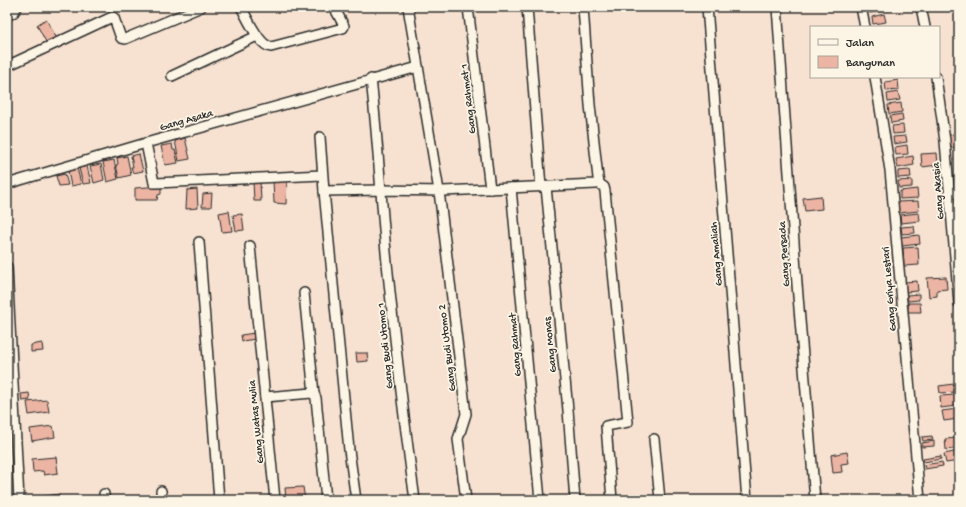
<svg xmlns="http://www.w3.org/2000/svg" width="966" height="507" viewBox="0 0 966 507" font-family="'Gochi Hand',sans-serif">
	<style>
		.building { fill: #ecb4a2; stroke: #2b2b2b }
		.lines { fill: none; stroke-linecap: round; stroke-linejoin: round }
		.minor-casing { stroke: #2b2b2b; stroke-width: 12 }
		.minor { stroke: #fcf5e5; stroke-width: 9 }
		.labels { text-anchor: middle; stroke-width: 3.5; stroke-linejoin: round; paint-order: stroke }
		.street-label { font-size: 11px; fill: #2b2b2b; stroke: #fcf5e5 }
	</style>
	<rect width="100%" height="100%" fill="#f7e2d1"/>
	<filter id="ink" filterUnits="userSpaceOnUse"><feTurbulence type="fractalNoise" baseFrequency=".025" numOctaves="2"/><feDisplacementMap in="SourceGraphic" scale="8" xChannelSelector="R" yChannelSelector="G"/><feConvolveMatrix kernelMatrix="1 2 1 2 8 2 1 2 1" color-interpolation-filters="sRGB"/></filter>
	<g filter="url(#ink)">
		<g class="building">
			<path d="M869,7H883V11L870,13Z"/>
			<path d="M884,14L886,22L873,24L872,17Z"/>
			<path d="M46,19L56,37L46,42L37,25Z"/>
			<path d="M898,80L899,90L886,91L885,82Z"/>
			<path d="M898,92L900,100L888,102L887,94Z"/>
			<path d="M901,103L902,112L889,114L888,105Z"/>
			<path d="M902,114L903,121L891,123L890,116Z"/>
			<path d="M903,125L904,133L893,134L892,126Z"/>
			<path d="M956,133L959,140V146L952,148L947,136Z"/>
			<path d="M906,136L907,142L894,144L893,137Z"/>
			<path d="M185,138L190,159L179,161L175,141Z"/>
			<path d="M172,144L173,150H175L178,163L165,165L161,146Z"/>
			<path d="M907,145L908,154L896,155L895,147Z"/>
			<path d="M937,153L938,165L922,167L921,154Z"/>
			<path d="M139,154L143,171L133,173L131,167H133L131,156Z"/>
			<path d="M127,156L131,175L119,178L116,165L118,164L117,158Z"/>
			<path d="M913,156L914,165L898,168L896,159Z"/>
			<path d="M114,160L118,179L107,182L103,162Z"/>
			<path d="M101,164L104,180L94,183L90,166Z"/>
			<path d="M87,166L91,183L83,184L79,168Z"/>
			<path d="M77,168L81,184L71,186L68,171Z"/>
			<path d="M910,170L911,177L898,178V171Z"/>
			<path d="M65,174L68,185L59,186L56,176Z"/>
			<path d="M287,179L286,204L274,203L273,180Z"/>
			<path d="M912,180V187L899,188L898,181Z"/>
			<path d="M260,181L261,201H254L253,182Z"/>
			<path d="M161,186V194L158,195L157,200H135V188Z"/>
			<path d="M197,189L198,208L186,209L187,190Z"/>
			<path d="M917,189L918,198L900,199V191Z"/>
			<path d="M212,193L211,207H202L203,194Z"/>
			<path d="M821,196L822,209L805,211L803,198Z"/>
			<path d="M918,201L919,211L899,213L898,202Z"/>
			<path d="M229,211L232,231L222,232L219,213Z"/>
			<path d="M919,213L920,221L901,223L900,215Z"/>
			<path d="M242,214L244,230L236,231L233,215Z"/>
			<path d="M914,226L915,233L902,234L901,227Z"/>
			<path d="M919,235L920,244L902,246L901,237Z"/>
			<path d="M918,247L919,265L904,266L903,248Z"/>
			<path d="M946,277L947,289L937,290V296L929,297L927,278Z"/>
			<path d="M917,281L918,291L906,292L905,282Z"/>
			<path d="M919,294V300L908,301L907,295Z"/>
			<path d="M908,303H920L921,312H908Z"/>
			<path d="M255,333L256,339L242,341L241,335Z"/>
			<path d="M42,343L43,351L31,352V345Z"/>
			<path d="M356,353H367L368,361L357,362Z"/>
			<path d="M954,384L955,392L940,393L939,386Z"/>
			<path d="M29,393L30,400L22,401L21,394Z"/>
			<path d="M955,395L956,406L941,408L940,396Z"/>
			<path d="M47,400L49,412L29,415L27,402Z"/>
			<path d="M957,409L958,419L944,421L942,411Z"/>
			<path d="M53,426L55,437L32,441L30,429Z"/>
			<path d="M932,436L933,440L923,441L922,437Z"/>
			<path d="M959,438V448L946,450L945,439Z"/>
			<path d="M934,441V446L922,447V443Z"/>
			<path d="M959,451V461L946,463L944,454Z"/>
			<path d="M847,452L849,463L841,464L842,472L833,473L831,455Z"/>
			<path d="M941,456V459L924,462L923,459Z"/>
			<path d="M56,457L58,473L44,475L43,471L33,472L32,459Z"/>
			<path d="M942,462L943,466L925,469L924,465Z"/>
			<path d="M303,487L305,500H286L285,488Z"/>
			<path d="M59,494V500H31V498Z"/>
		</g>
		<g class="lines">
			<defs>
				<g id="minor">
					<path d="M241,7C247,17 259,46 271,47L343,28L344,26L334,7"/>
					<path d="M408,7L439,191L466,414L458,439L466,500"/>
					<path d="M468,7L490,189"/>
					<path d="M527,7L541,187"/>
					<path d="M707,7L747,500"/>
					<path d="M777,7L797,284L815,500"/>
					<path d="M861,7L865,27"/>
					<path d="M921,7L925,27"/>
					<path d="M7,16L14,12L17,7"/>
					<path d="M7,66L110,18L113,17L114,18L121,38L125,39L201,7"/>
					<path d="M172,76L257,36"/>
					<path d="M875,77L890,170L920,500"/>
					<path d="M936,77L945,141L959,303"/>
					<path d="M371,79C378,140 381,201 387,263C395,342 404,421 415,500"/>
					<path d="M320,137L324,191L381,190L443,191L596,184L599,182L598,178L590,105L583,7"/>
					<path d="M146,143L154,183H156L322,175"/>
					<path d="M598,183L604,187L605,191L628,422L606,426L612,500"/>
					<path d="M7,184L146,143L418,67"/>
					<path d="M546,187L568,410L575,500"/>
					<path d="M511,188L540,500"/>
					<path d="M324,191L349,450L356,500"/>
					<path d="M949,195L959,191"/>
					<path d="M199,242L219,500"/>
					<path d="M250,246L275,500"/>
					<path d="M7,267L19,500"/>
					<path d="M304,293L314,394"/>
					<path d="M265,397L312,393L314,394L316,398L326,500"/>
					<path d="M654,439L660,500"/>
					<path d="M161,491L162,500"/>
					<path d="M104,494V500"/>
				</g>
			</defs>
			<use href="#minor" class="minor-casing"/>
			<use href="#minor" class="minor"/>
		</g>
	</g>
	<g class="labels">
		<g class="street-label">
			<text transform="translate(467 99) rotate(-97)" y="4">Gang Rahmat 1</text>
			<text transform="translate(186 119) rotate(-16)" y="4">Gang Asaka</text>
			<text transform="translate(937 191) rotate(-95)" y="4">Gang Akasia</text>
			<text transform="translate(715 254) rotate(-95)" y="4">Gang Amaliah</text>
			<text transform="translate(783 254) rotate(-94)" y="4">Gang Persada</text>
			<text transform="translate(888 289) rotate(-95)" y="4">Gang Griya Lestari</text>
			<text transform="translate(514 345) rotate(-95)" y="4">Gang Rahmat</text>
			<text transform="translate(549 345) rotate(-96)" y="4">Gang Monas</text>
			<text transform="translate(384 346) rotate(-96)" y="4">Gang Budi Utomo 1</text>
			<text transform="translate(446 348) rotate(-97)" y="4">Gang Budi Utomo 2</text>
			<text transform="translate(255 422) rotate(-96)" y="4">Gang Watas Mulia</text>
		</g>
	</g>
	<rect width="966" height="507" fill="none" stroke="#fcf5e5" stroke-width="24"/>
	<rect x="12" y="12" width="942" height="483" fill="none" stroke="#2b2b2b" stroke-width="1.5" filter="url(#ink)"/>
	<rect x="810" y="26" width="130" height="52" fill="#fcf5e5" stroke="#a8a49b"/>
	<rect x="818" y="39" width="20" height="6" fill="#fcf5e5" stroke="#a8a49b"/>
	<text x="846" y="46" font-size="12" fill="#2b2b2b">Jalan</text>
	<rect x="818" y="56" width="20" height="12" fill="#ecb4a2" stroke="#a8a49b"/>
	<text x="846" y="66" font-size="12" fill="#2b2b2b">Bangunan</text>
</svg>
